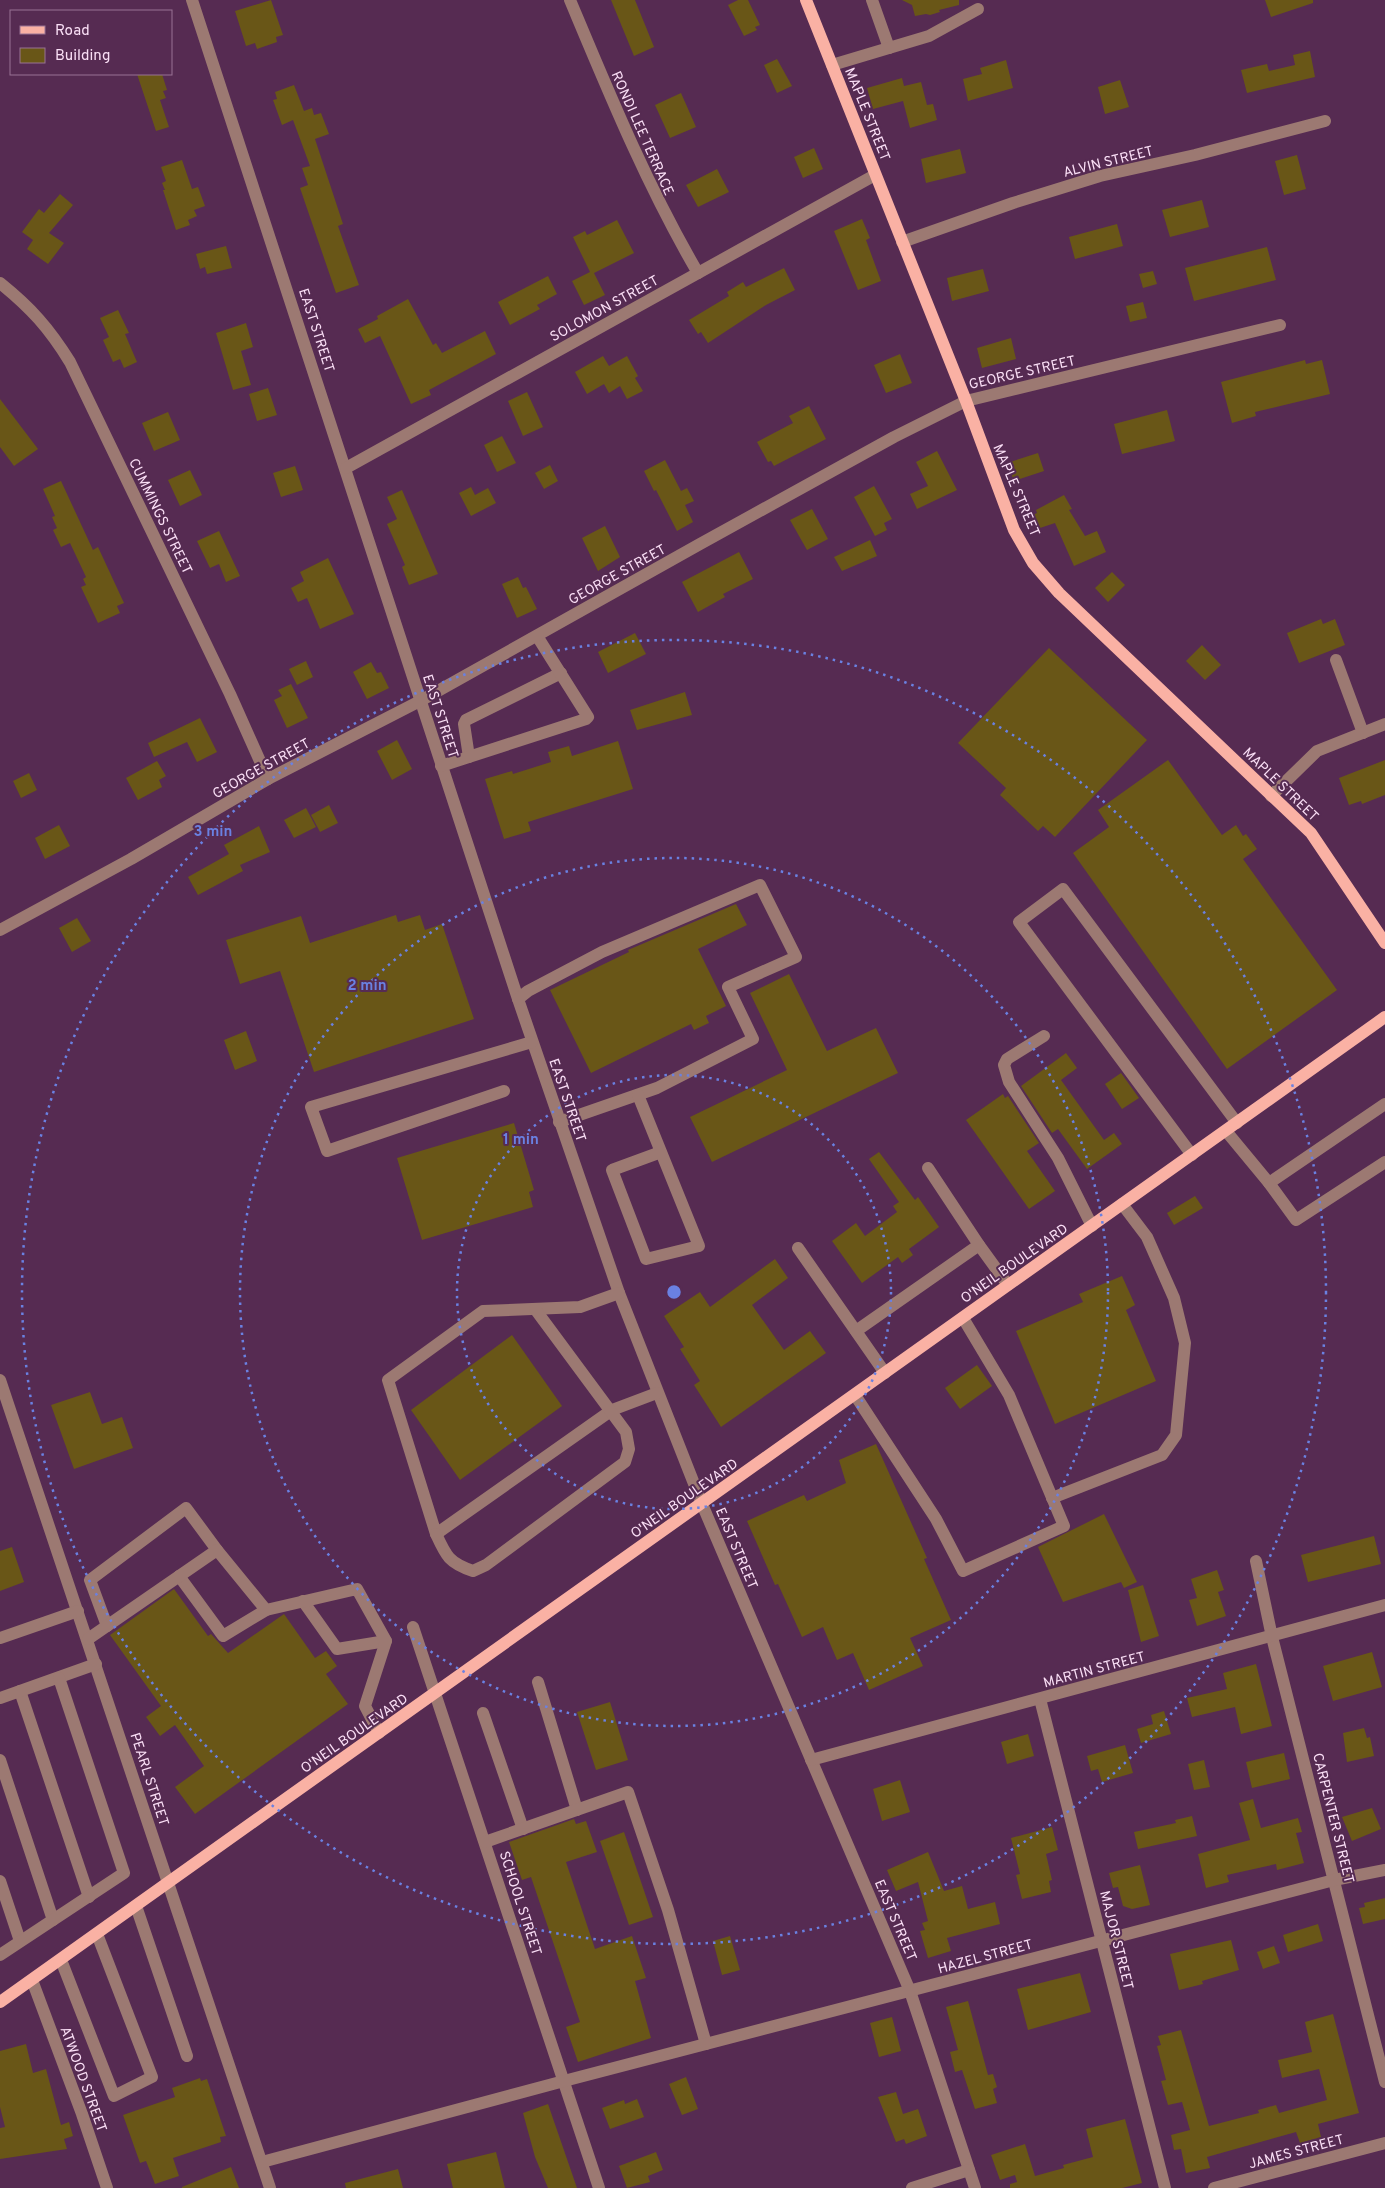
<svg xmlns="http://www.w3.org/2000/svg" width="1385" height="2188" viewBox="0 0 1385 2188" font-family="Overpass,sans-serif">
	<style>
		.building { fill: #695617 }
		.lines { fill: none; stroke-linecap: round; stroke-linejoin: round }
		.minor { stroke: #9c7972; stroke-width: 12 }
		.major { stroke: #fab1a4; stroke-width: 12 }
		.ring { fill: none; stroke: #6a81e2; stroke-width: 2.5; stroke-dasharray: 2.5 5 }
		.labels { text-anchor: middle; stroke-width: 4; stroke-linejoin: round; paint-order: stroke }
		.street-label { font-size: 14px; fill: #fadff6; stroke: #562b52 }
		.centre { fill: #6a81e2; stroke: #562b52; stroke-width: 2.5 }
		.ring-label { font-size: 15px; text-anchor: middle; font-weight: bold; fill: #6a81e2; stroke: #562b52; stroke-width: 4; stroke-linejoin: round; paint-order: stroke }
	</style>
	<rect width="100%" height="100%" fill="#562b52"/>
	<g class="building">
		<path d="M271,0L283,35L276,37L277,42L257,49L255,43L246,46L235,11Z"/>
		<path d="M611,0H635L654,47L634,56Z"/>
		<path d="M738,0H748L760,25L755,27L757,30L744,36L728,5Z"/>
		<path d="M902,0H959V5L939,10L940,12L930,15L926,14L915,16L912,5Z"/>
		<path d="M1265,0H1313V3L1271,17Z"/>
		<path d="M1310,51L1315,77L1247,93L1241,70L1267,64L1269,71L1295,65L1293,55Z"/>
		<path d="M777,59L792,86L777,93L764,65Z"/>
		<path d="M1006,60L1013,88L968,101L963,79L982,74L980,68Z"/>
		<path d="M137,74H162L167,90L163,91L166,98L160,100L169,127L156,131Z"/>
		<path d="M902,78L904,86L921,82L927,105L933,104L937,120L910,128L903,101L873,109L867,88Z"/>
		<path d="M1120,80L1129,107L1105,114L1098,87Z"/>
		<path d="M294,85L304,111L312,108L314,115L321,113L329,134L315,139L343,224L338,226L359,285L336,293L300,188L308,185L302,168L310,166L293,120L282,125L273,100L277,99L275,92Z"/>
		<path d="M681,93L696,127L670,138L655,105Z"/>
		<path d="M814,148L823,169L803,178L794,157Z"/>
		<path d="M960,149L966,173L926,183L921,159Z"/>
		<path d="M1297,155L1306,189L1284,195L1275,161Z"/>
		<path d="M182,160L192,189L198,187L205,206L194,210L197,216L188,220L190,225L176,230L163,190H165L162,183L166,181L161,167Z"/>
		<path d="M717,169L729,192L698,207L686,185Z"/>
		<path d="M60,194L73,205L49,233L64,243L48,264L27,249L33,240L22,232L39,209L44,213Z"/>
		<path d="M1202,200L1209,227L1170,237L1162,210Z"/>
		<path d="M862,219L870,238L866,240L881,281L858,290L834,231Z"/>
		<path d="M617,220L634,253L594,273L605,295L584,305L572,281L590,272L573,237L585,231L587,235Z"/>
		<path d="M1117,224L1123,246L1075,259L1069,237Z"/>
		<path d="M226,246L232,268L207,274L205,267L200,269L196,254Z"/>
		<path d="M1267,247L1276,280L1194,301L1185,268Z"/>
		<path d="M784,268L795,290L766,305L708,343L701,332L698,334L689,320L729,296L727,292L743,282L746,287Z"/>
		<path d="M983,269L989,291L952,301L947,278Z"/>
		<path d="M1153,271L1157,284L1143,288L1139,274Z"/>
		<path d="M548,276L557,294L537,305L540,309L510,325L498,302Z"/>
		<path d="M408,299L433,345L436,343L442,353L485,331L496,354L429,390L431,395L411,404L380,336L365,343L358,329L378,319L377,316Z"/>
		<path d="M1143,302L1147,318L1130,322L1126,306Z"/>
		<path d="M118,310L129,333L125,334L137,362L124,368L120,359L113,362L103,340L109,337L100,318Z"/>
		<path d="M246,323L253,347L241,351L251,385L233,390L216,333Z"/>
		<path d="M1011,338L1016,359L982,368L977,348Z"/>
		<path d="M900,354L912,383L886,393L874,365Z"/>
		<path d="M603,356L609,366L627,356L638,376L635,378L643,391L627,399L620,386L609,393L604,384L587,394L575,372Z"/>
		<path d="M1305,360L1306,364L1322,360L1330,394L1255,412L1256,416L1232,423L1221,382Z"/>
		<path d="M268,388L277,415L257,421L249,394Z"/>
		<path d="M527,392L543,427L523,436L508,401Z"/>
		<path d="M0,399L38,449L14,466L0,447Z"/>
		<path d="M809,406L826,439L774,466L771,461L768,462L757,442L793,423L789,416Z"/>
		<path d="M1167,410L1175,441L1122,454L1114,424Z"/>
		<path d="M168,412L180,440L154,451L142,423Z"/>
		<path d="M502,436L516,463L497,472L484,445Z"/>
		<path d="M937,451L957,490L917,509L910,494L928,486L916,462Z"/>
		<path d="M1038,453L1044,471L1014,481L1007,463Z"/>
		<path d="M665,460L681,491L687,488L694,501L685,505L693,522L677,531L656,490L654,491L644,471Z"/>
		<path d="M550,465L558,481L544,489L535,473Z"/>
		<path d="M295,466L303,490L281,497L273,473Z"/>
		<path d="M190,470L202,495L180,506L168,480Z"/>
		<path d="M61,481L93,550L98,547L124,603L117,606L120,613L98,623L81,587L86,585L83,579L86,577L70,543L61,547L53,530L57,528L52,517L55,516L43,489Z"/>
		<path d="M874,486L892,519L884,523L887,530L875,536L854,497Z"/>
		<path d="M471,487L475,495L488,488L496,503L471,516L459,493Z"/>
		<path d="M402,490L438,574L409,585L402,567L405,565L387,524L397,519L387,497Z"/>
		<path d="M1064,495L1072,509L1069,510L1085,536L1097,531L1106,552L1074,566L1055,523L1040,528L1033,515L1037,513L1036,510Z"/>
		<path d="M812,509L828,539L807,550L790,520Z"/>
		<path d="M605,526L620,557L598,571L582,538Z"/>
		<path d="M219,531L240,576L226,582L219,564L210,568L197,541Z"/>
		<path d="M870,540L877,556L842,571L834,557Z"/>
		<path d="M739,552L753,579L723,594L725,597L698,612L682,582Z"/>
		<path d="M328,558L354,614L320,629L307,598L298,602L291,588L304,581L300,572Z"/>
		<path d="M1112,572L1125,585L1108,602L1095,588Z"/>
		<path d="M518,577L523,588L526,587L537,609L517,618L502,584Z"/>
		<path d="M1321,619L1323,624L1335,619L1345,645L1299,663L1287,633Z"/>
		<path d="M635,633L646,654L608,673L598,652Z"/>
		<path d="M1202,645L1221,665L1205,680L1186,661Z"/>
		<path d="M1049,648L1147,740L1055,837L1043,826L1038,831L1000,795L1006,788L958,743Z"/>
		<path d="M306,661L313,677L297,685L289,669Z"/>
		<path d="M371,662L377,673L381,672L389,688L367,699L353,672Z"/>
		<path d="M291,684L308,718L287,728L274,700L282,696L278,690Z"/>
		<path d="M685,692L692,715L637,730L630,710Z"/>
		<path d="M200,718L217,752L197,762L187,742L154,757L148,743Z"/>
		<path d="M397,740L412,769L392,780L377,751Z"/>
		<path d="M618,741L633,789L528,822L531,831L504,839L485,779L512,771L513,774L551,762L548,752L569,746L572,756Z"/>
		<path d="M1168,760L1222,835L1236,825L1243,836L1246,834L1257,849L1243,859L1337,990L1227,1069L1073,853L1109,827L1098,810Z"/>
		<path d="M1385,760V795L1362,804L1361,801L1349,805L1339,778Z"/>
		<path d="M157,761L166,776L159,780L162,787L138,800L126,778Z"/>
		<path d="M29,773L37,790L21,798L13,781Z"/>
		<path d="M329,805L338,823L320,832L311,815Z"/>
		<path d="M306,808L316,827L294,838L284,820Z"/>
		<path d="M59,825L70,846L45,859L35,838Z"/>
		<path d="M259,826L270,852L240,865L243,871L198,895L188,877L229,854L224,845Z"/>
		<path d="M736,904L747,925L698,949L726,1006L706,1016L709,1023L694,1030L691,1024L591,1073L550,990L629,952L628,950Z"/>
		<path d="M396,915L398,922L420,915L425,930L442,924L474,1019L314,1072L280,971L240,984L226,940L301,916L310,943Z"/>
		<path d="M77,918L91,941L72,952L59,928Z"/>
		<path d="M789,974L827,1051L876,1028L898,1073L712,1162L690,1117L787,1070L750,993Z"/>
		<path d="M246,1031L257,1061L235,1070L224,1040Z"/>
		<path d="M1066,1053L1077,1068L1061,1080L1104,1140L1114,1133L1122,1144L1087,1169L1058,1129L1052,1133L1021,1086Z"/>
		<path d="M1121,1073L1139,1098L1122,1109L1105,1084Z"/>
		<path d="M1003,1094L1005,1098L1008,1096L1039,1143L1027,1151L1055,1191L1029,1209L966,1120Z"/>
		<path d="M514,1123L534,1190L529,1192L533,1207L422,1240L397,1158Z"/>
		<path d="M879,1152L915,1200L918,1197L939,1227L909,1249L913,1255L902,1263L898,1257L862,1283L832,1241L856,1223L865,1236L897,1212L893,1206L899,1202L869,1159Z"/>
		<path d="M1195,1196L1203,1208L1174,1225L1167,1213Z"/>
		<path d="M775,1259L788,1278L752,1305L784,1350L810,1331L826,1353L721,1427L694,1385L700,1381L680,1349L684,1347L664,1316L700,1292L710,1307Z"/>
		<path d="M1122,1276L1135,1305L1126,1310L1156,1381L1055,1424L1016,1331L1083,1302L1079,1294Z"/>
		<path d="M512,1335L562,1406L460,1480L411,1410Z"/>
		<path d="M977,1365L992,1386L960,1409L945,1388Z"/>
		<path d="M90,1392L102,1424L122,1417L133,1448L74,1469L51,1405Z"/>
		<path d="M876,1444L927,1558L924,1559L951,1620L910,1638L923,1666L869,1690L853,1653L837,1660L823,1627L802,1637L778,1584L775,1585L747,1521L804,1495L807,1501L846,1483L839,1460Z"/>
		<path d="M1104,1514L1137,1582L1124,1588L1121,1582L1063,1602L1038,1547Z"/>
		<path d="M1374,1536L1381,1564L1308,1582L1301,1555Z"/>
		<path d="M12,1547L24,1582L0,1591V1551Z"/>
		<path d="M1217,1570L1224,1590L1218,1592L1226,1616L1197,1626L1189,1600L1197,1598L1191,1579Z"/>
		<path d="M1143,1585L1159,1636L1141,1642L1128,1590Z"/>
		<path d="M174,1589L208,1636L211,1634L228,1653L284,1614L315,1658L326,1651L337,1666L326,1674L348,1704L195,1814L175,1787L204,1766L175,1725L160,1736L146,1717L161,1706L110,1635Z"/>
		<path d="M1372,1652L1382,1687L1333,1701L1323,1666Z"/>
		<path d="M1256,1664L1272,1726L1241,1734L1235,1707L1192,1717L1187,1698L1227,1689L1223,1673Z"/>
		<path d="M610,1702L628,1760L596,1770L577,1712Z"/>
		<path d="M1164,1711L1171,1734L1141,1743L1137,1729L1153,1724L1151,1715Z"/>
		<path d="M1364,1728L1367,1738L1370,1737L1374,1756L1347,1762L1343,1733Z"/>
		<path d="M1028,1734L1034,1756L1007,1764L1001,1742Z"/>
		<path d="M1125,1745L1133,1773L1102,1782L1098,1769L1091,1771L1087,1756Z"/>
		<path d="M1284,1753L1290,1779L1252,1788L1246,1762Z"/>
		<path d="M1204,1760L1210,1787L1194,1790L1188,1764Z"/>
		<path d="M900,1780L910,1812L882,1821L873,1789Z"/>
		<path d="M1253,1799L1261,1828L1298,1818L1302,1832L1296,1833L1304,1863L1277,1870L1276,1864L1227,1875L1229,1882L1206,1888L1198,1854L1250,1840L1239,1803Z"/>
		<path d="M1372,1808L1381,1829L1352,1841L1342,1817Z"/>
		<path d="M1192,1816L1197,1836L1138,1849L1134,1832L1176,1823L1175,1820Z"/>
		<path d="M574,1819L576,1824L586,1821L597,1852L566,1862L595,1949L632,1936L646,1978L635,1981L651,2038L578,2062L566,2027L580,2022L531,1877L522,1880L509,1842Z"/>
		<path d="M1052,1827L1058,1850L1046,1854L1052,1880L1049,1881L1051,1892L1022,1899L1016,1875L1020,1874L1011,1838Z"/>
		<path d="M624,1832L653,1917L629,1925L600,1841Z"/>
		<path d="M928,1852L944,1891L962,1886L968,1909L995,1902L1000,1924L947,1938L951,1951L928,1958L920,1931L925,1930L922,1923L928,1921L918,1882L896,1891L887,1870Z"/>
		<path d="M1140,1865L1150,1905L1132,1909L1123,1906L1118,1887L1113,1888L1109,1873Z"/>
		<path d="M1385,1898V1919L1363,1924L1359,1908L1365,1907L1364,1903Z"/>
		<path d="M1318,1924L1323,1941L1288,1952L1283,1935Z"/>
		<path d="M730,1936L740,1970L722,1975L713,1941Z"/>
		<path d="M1231,1940L1239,1970L1202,1981L1203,1984L1179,1990L1170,1954Z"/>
		<path d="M1274,1946L1280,1963L1263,1969L1257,1952Z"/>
		<path d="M1080,1973L1091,2012L1028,2030L1017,1989Z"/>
		<path d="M968,2001L988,2075L993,2074L997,2087L993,2089L997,2103L975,2109L962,2070L955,2072L950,2052L958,2050L946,2007Z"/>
		<path d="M1333,2014L1359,2113L1318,2124L1321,2137L1300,2143L1296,2132L1207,2157L1210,2168L1186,2173L1181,2149L1174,2150L1171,2135L1190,2130L1182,2102L1168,2105L1161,2081L1166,2080L1157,2046L1161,2045L1158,2036L1181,2030L1209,2126L1259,2113L1258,2110L1276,2105L1279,2113L1327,2100L1319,2069L1282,2078L1278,2060L1312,2052L1305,2022Z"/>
		<path d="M892,2017L901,2051L879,2057L870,2023Z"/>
		<path d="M26,2044L33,2073L46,2069L61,2125L69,2122L73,2136L64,2139L67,2149L0,2159V2128L5,2127L0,2107V2051Z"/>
		<path d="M686,2077L698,2109L682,2115L669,2084Z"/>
		<path d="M200,2078L201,2081L207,2079L226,2136L220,2137L221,2142L173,2158L179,2176L155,2184L146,2161L140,2163L123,2115L175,2097L172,2088Z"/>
		<path d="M896,2092L903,2114L918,2109L927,2136L906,2144L904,2139L896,2142L878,2097Z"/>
		<path d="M637,2099L644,2117L610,2129L602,2108L624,2100L625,2104Z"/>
		<path d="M548,2104L577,2188H548L535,2157L523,2113Z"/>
		<path d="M1125,2119L1142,2183L1122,2188H1010V2184L1017,2182L1015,2175L1000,2180L991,2155L1025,2144L1035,2176L1064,2168L1063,2165L1093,2157L1086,2129Z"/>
		<path d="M496,2152L505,2188H453L447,2164Z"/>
		<path d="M656,2152L663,2170L648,2176L650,2182L627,2188L619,2166Z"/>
		<path d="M231,2167L239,2188H182V2187Z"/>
		<path d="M398,2169L403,2188H346L345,2183Z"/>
	</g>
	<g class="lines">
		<g class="minor">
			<path d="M192,0L518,999L619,1293L702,1504L910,1991L975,2188"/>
			<path d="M570,0C609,93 647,186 698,273"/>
			<path d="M872,0L889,48"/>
			<path d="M832,65L929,36L978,9"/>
			<path d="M902,242L1013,203L1100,176L1195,155L1325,121"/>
			<path d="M0,283C31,308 49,328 70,362L230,694L268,779"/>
			<path d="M346,468L875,175"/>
			<path d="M1336,660L1363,733"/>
			<path d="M469,757L464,724L466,720L561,673"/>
			<path d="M441,766L586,719L588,717L537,636"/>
			<path d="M1271,796L1317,751L1385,724"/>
			<path d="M0,930L131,859L268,779L420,701L700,544L894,437L966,401L1280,325"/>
			<path d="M518,999L528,991L602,952L760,885L796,957L728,987L753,1039L657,1088L559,1122"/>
			<path d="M1044,1036L1007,1059L1004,1065L1009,1082L1058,1158L1092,1226"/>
			<path d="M504,1091L327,1151L311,1107L532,1042"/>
			<path d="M638,1095L699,1246L646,1259L612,1170L661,1152"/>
			<path d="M1226,1131L1269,1183L1385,1104"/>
			<path d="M1192,1155L1019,922L1063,889L1237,1123"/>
			<path d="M928,1168L979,1245"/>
			<path d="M1269,1183L1296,1220L1385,1162"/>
			<path d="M798,1248L885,1373"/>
			<path d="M619,1293L580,1307L483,1311L388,1380L436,1534L612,1410L657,1393"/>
			<path d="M856,1331L979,1245L1008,1285"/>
			<path d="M0,1380L270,2188"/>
			<path d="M855,1395L936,1519L963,1571L1064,1526L1009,1395L963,1318"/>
			<path d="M1052,1498L1162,1455L1176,1435L1185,1343L1174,1298L1147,1237L1122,1204"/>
			<path d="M436,1534C446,1556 449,1563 473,1571L486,1565L625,1462L629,1449L626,1432L535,1309"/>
			<path d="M1256,1561L1272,1637L1385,2082"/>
			<path d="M179,1576L223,1636L266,1610"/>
			<path d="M303,1601L337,1649L386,1641"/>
			<path d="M107,1626L90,1580L186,1508L217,1550"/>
			<path d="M413,1627L599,2188"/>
			<path d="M0,1638L78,1611"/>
			<path d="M88,1639L217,1550L266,1610L357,1589L386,1641L365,1706L379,1733"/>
			<path d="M538,1682L577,1810"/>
			<path d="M20,1691L89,1897"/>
			<path d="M0,1698L96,1664"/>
			<path d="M1040,1699L1165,2188"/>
			<path d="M483,1713L523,1829"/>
			<path d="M0,1760L53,1920"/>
			<path d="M811,1760L1385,1605"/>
			<path d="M485,1842L628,1792L668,1910L706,2044"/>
			<path d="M0,1881L20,1941"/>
			<path d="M136,1906L187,2056"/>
			<path d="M0,1955L124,1873L59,1678"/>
			<path d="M61,1960L114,2096L152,2077L97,1934"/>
			<path d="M32,1980L82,2114L107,2188"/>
			<path d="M262,2162L564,2081L1334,1880L1385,1870"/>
			<path d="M912,2188L969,2170"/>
			<path d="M1214,2188L1385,2143"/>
		</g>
		<g class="major">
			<path d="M806,0L966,401L1014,530L1033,563L1059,593L1311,833L1385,943"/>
			<path d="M0,2002L1385,1017"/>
		</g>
	</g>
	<g class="ring">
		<circle cx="674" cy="1292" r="217"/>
		<circle cx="674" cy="1292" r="434"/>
		<circle cx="674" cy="1292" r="652"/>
	</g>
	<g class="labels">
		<g class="street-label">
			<text transform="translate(868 114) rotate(68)" y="5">MAPLE STREET</text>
			<text transform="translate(643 133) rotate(66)" y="5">RONDI LEE TERRACE</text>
			<text transform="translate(1108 161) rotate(-14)" y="5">ALVIN STREET</text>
			<text transform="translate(604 308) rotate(-29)" y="5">SOLOMON STREET</text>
			<text transform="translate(317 330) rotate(72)" y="5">EAST STREET</text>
			<text transform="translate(1022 372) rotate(-13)" y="5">GEORGE STREET</text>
			<text transform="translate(1017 490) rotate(67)" y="5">MAPLE STREET</text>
			<text transform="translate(161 516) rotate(64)" y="5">CUMMINGS STREET</text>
			<text transform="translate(617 574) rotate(-29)" y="5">GEORGE STREET</text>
			<text transform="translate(441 716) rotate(72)" y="5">EAST STREET</text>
			<text transform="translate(261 768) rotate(-29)" y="5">GEORGE STREET</text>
			<text transform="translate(1281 784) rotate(44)" y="5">MAPLE STREET</text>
			<text transform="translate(568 1100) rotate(71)" y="5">EAST STREET</text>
			<text transform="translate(1014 1263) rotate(-35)" y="5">O'NEIL BOULEVARD</text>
			<text transform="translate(684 1498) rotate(-35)" y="5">O'NEIL BOULEVARD</text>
			<text transform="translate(737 1548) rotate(67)" y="5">EAST STREET</text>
			<text transform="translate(1094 1669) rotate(-15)" y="5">MARTIN STREET</text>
			<text transform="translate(354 1733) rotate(-35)" y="5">O'NEIL BOULEVARD</text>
			<text transform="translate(150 1779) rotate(72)" y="5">PEARL STREET</text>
			<text transform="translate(1334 1818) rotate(76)" y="5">CARPENTER STREET</text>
			<text transform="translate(521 1903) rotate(72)" y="5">SCHOOL STREET</text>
			<text transform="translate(896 1920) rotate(67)" y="5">EAST STREET</text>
			<text transform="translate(1117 1940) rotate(76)" y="5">MAJOR STREET</text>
			<text transform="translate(985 1956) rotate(-15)" y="5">HAZEL STREET</text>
			<text transform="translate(84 2079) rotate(70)" y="5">ATWOOD STREET</text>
			<text transform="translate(1296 2151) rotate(-15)" y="5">JAMES STREET</text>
		</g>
	</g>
	<circle cx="674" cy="1292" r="8" class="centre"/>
	<g class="ring-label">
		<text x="213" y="836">3 min</text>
		<text x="367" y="990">2 min</text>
		<text x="521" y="1144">1 min</text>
	</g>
	<rect x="10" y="10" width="162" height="65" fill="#562b52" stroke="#987394"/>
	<rect x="20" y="26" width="25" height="8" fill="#fab1a4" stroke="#987394"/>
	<text x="55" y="35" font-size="15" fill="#fadff6">Road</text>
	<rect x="20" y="48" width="25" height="15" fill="#695617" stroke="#987394"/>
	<text x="55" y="60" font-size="15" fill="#fadff6">Building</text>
</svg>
